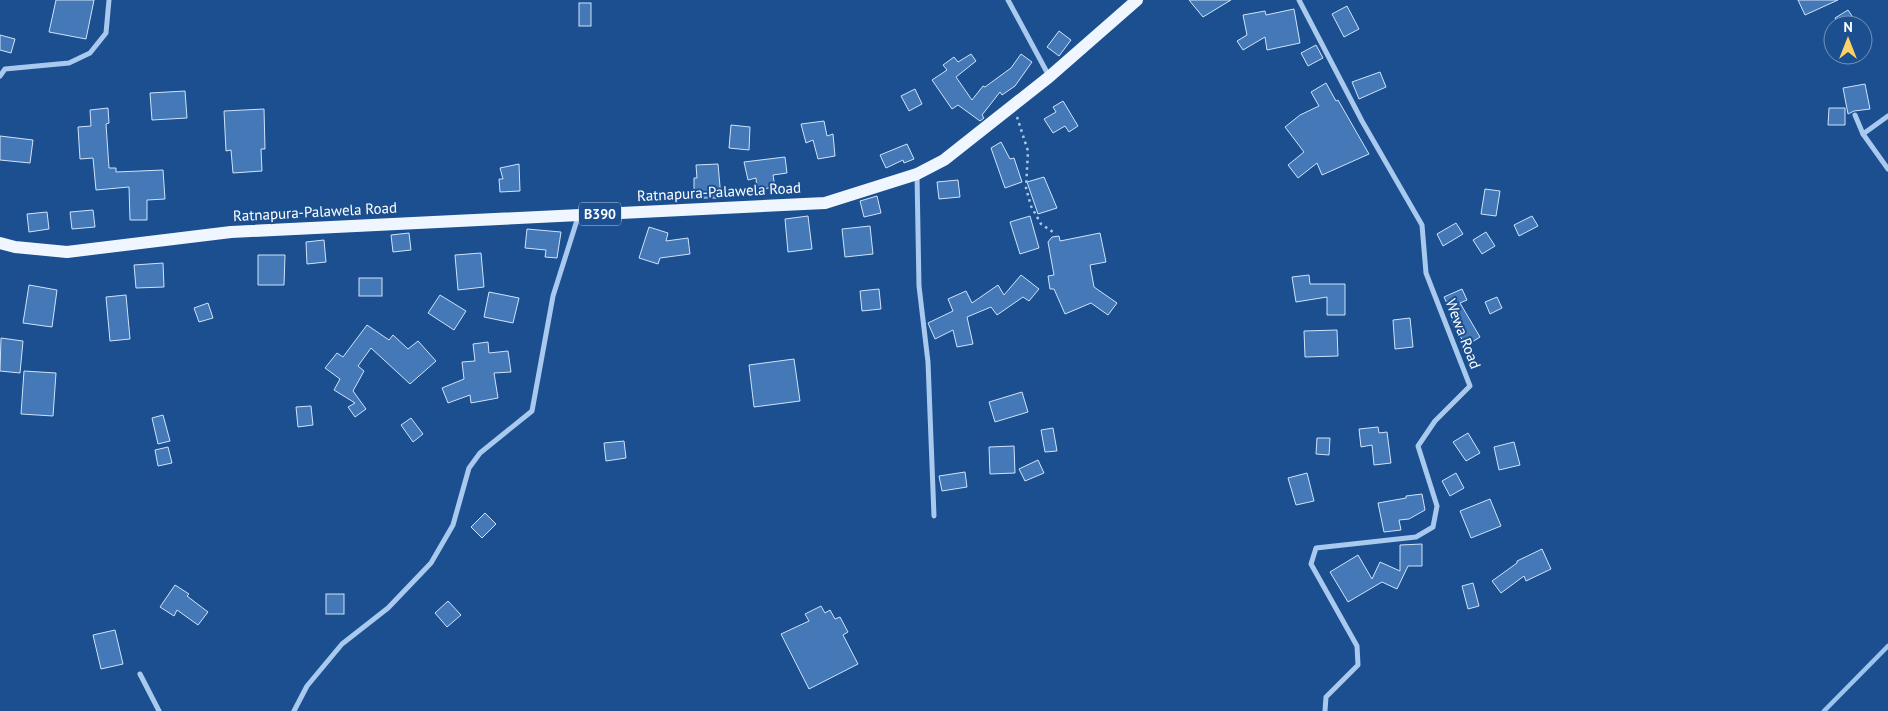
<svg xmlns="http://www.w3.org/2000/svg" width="1888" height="711" viewBox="0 0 1888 711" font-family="'PT Sans',sans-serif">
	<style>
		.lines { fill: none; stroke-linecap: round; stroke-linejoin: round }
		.stream { stroke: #9cc4f0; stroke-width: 4.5 }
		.building { fill: #4478b7; stroke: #cfe3fa }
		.path { stroke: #a9c9ee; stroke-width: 2.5; stroke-dasharray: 2.5 4; stroke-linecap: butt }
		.street { stroke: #a9c9ee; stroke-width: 5 }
		.primary { stroke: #f0f6ff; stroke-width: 12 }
		.labels { text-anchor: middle; stroke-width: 4; stroke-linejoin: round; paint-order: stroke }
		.shield { fill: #1b4f8f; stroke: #bbcadd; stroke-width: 1 }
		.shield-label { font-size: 14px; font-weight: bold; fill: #fff }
		.street-label { font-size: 15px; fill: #fff; stroke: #1b4f8f }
	</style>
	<rect width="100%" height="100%" fill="#1b4f8f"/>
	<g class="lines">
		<path class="stream" d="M1824,711L1888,646"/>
	</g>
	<g class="building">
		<path d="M56,0H94L86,39L49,32Z"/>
		<path d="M1189,0H1231L1203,17Z"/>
		<path d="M1798,0H1838L1805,15Z"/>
		<rect x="579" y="3" width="12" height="23"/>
		<path d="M1347,6L1359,29L1344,37L1332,14Z"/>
		<path d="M1294,9L1300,43L1267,50L1265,37L1243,50L1237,41L1247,35L1243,15L1265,11L1266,15Z"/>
		<path d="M1848,10L1858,25H1839L1835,18Z"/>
		<path d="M1059,31L1071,40L1059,56L1047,47Z"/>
		<path d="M0,35L15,39L11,53L0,50Z"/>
		<path d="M1316,45L1323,58L1308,66L1301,53Z"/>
		<path d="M971,54L976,61L956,77L972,100L983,86L985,87L1011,68L1021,54L1032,62L1015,86L1002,95L1000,92L982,115L984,118L980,121L958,105L952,109L932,80L947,70L943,65L954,57L958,62Z"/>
		<path d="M1380,72L1386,87L1359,99L1352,82Z"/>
		<path d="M1326,83L1336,101L1338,100L1369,154L1322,175L1317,163L1298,178L1288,165L1304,152L1285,127L1300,115L1319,106L1311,92Z"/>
		<path d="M1865,84L1870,109L1854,111L1848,114L1843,88Z"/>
		<path d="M915,89L922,104L909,111L901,96Z"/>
		<path d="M185,91L187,118L152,120L150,93Z"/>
		<path d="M1063,101L1078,126L1069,132L1065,126L1053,133L1044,119L1056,112L1053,107Z"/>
		<path d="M108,108L109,123L106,124L109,168H116V172L163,170L165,199L147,200V220H130L129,187L96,190L93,158L80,159L78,127L91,126L90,110Z"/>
		<path d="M1829,108H1845V125H1828Z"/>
		<path d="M264,109L265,149H261L262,171L233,173L231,150L226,151L224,111Z"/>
		<path d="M824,121L827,136L833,134L835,156L818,159L813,140L806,143L801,124Z"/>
		<path d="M731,125L750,127L749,150L729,148Z"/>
		<path d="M0,136L33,140L30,163L0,160Z"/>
		<path d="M1001,142L1010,159L1014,158L1022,182L1005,188L991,148Z"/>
		<path d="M907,144L914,159L904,163L903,160L886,168L880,155Z"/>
		<path d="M785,157L787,173L773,175L775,187L757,190L756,178L748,180L744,162Z"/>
		<path d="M519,164L520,191L500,192L499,179H503L500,168Z"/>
		<path d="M718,164L721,198H694V178H697L696,165Z"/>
		<path d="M1044,177L1057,208L1038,214L1027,182Z"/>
		<path d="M958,180L960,197L939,199L937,182Z"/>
		<path d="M1485,189L1500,191L1496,216L1481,214Z"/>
		<path d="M877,196L881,213L864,217L860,201Z"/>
		<path d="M93,210L95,227L72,229L70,212Z"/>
		<path d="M47,212L49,229L29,232L27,214Z"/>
		<path d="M808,216L812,249L788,252L785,219Z"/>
		<path d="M1030,216L1039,248L1020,254L1010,222Z"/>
		<path d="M1532,216L1538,226L1519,236L1514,225Z"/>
		<path d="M1456,223L1463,234L1443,246L1437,234Z"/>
		<path d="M870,226L873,254L845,257L842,229Z"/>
		<path d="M649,227L668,233L666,241L688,238L690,254L660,258L658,264L639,258Z"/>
		<path d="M527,229L561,232L557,258L545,257L546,250L525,248Z"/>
		<path d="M1486,232L1495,246L1482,254L1473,240Z"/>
		<path d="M409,233L411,250L393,252L391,235Z"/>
		<path d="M1100,233L1106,262L1090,265L1094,287L1117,303L1108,315L1091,303L1065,314L1054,289H1050L1048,276L1054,275L1048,242L1052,237L1059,236L1060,241Z"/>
		<path d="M324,240L326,262L307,264L306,242Z"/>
		<path d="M481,253L484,287L458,290L455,255Z"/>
		<path d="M258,255H285L284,285H258Z"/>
		<path d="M163,263L164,287L136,288L134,265Z"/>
		<path d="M1021,275L1039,289L1029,301L1023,297L997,315L991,307L967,317L973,344L957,347L953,330L935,339L928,323L953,311L948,299L966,291L972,303L998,285L1004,295Z"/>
		<path d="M1309,275L1310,284H1345V315H1327V297L1296,302L1292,277Z"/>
		<rect x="359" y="278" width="23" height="18"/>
		<path d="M29,285L57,290L52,327L23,323Z"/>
		<path d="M879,289L881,309L862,311L860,291Z"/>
		<path d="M1462,289L1467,300L1460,303L1480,337L1466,346L1451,321L1454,319L1444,297Z"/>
		<path d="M489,292L519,298L513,323L484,317Z"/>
		<path d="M126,295L130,339L110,341L106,297Z"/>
		<path d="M440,295L466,311L454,330L428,313Z"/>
		<path d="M1497,297L1502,308L1490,314L1485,302Z"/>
		<path d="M208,303L213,318L199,322L194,308Z"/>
		<path d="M1410,318L1413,347L1395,349L1393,320Z"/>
		<path d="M367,325L389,340L393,335L408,349L418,341L436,361L410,384L371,348L358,366L364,371L353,391L366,409L355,417L348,407L355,403L334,390L340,379L325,368L337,353L343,357Z"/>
		<path d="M1337,330L1338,356L1305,357L1304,331Z"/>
		<path d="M1,338L23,341L20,373L0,371Z"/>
		<path d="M488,342L489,353L508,351L511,372L494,373L498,398L471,403L470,395L448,403L442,388L464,379L462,362L475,361L473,344Z"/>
		<path d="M794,359L800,401L754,407L749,365Z"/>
		<path d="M24,371L56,373L53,416L21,414Z"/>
		<path d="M1022,392L1028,412L995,422L989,402Z"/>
		<path d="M311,406L313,425L298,427L296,407Z"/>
		<path d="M163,415L170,441L158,444L152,418Z"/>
		<path d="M411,418L423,434L413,442L401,425Z"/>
		<path d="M1378,427L1379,433L1387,432L1391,463L1374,465L1372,445L1361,447L1359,429Z"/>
		<path d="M1053,428L1057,451L1045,452L1041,430Z"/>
		<path d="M1468,433L1480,453L1466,461L1453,442Z"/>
		<path d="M1317,438H1330L1329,455L1316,454Z"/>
		<path d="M624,441L626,458L606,461L604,443Z"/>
		<path d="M1514,442L1520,465L1499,470L1494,447Z"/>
		<path d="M1014,446L1015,473L990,474L989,447Z"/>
		<path d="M168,447L172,463L158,466L155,450Z"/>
		<path d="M1038,460L1044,473L1025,481L1019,469Z"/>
		<path d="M965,472L967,487L942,491L939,476Z"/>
		<path d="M1307,473L1314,501L1296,505L1288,478Z"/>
		<path d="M1456,473L1464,488L1450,496L1442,481Z"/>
		<path d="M1422,494L1425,510L1409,519L1399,520L1401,530L1384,532L1378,503L1406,498V496Z"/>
		<path d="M1490,499L1501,526L1471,538L1460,511Z"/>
		<path d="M485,513L496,524L482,538L471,527Z"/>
		<path d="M1422,544V566H1408L1397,589L1382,582L1348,602L1330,572L1358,555L1372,579L1380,562L1400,571V545Z"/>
		<path d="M1542,549L1551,569L1526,581L1524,576L1501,593L1492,581L1517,563V561Z"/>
		<path d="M1473,583L1479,606L1468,609L1462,586Z"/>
		<path d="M175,585L189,594L187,596L208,612L198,625L177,610L174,616L160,607Z"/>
		<rect x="326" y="594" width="18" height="20"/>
		<path d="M448,601L461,615L447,627L435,613Z"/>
		<path d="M821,606L825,613L830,610L835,619L840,617L848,632L843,635L858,664L809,689L781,634L809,621L805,614Z"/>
		<path d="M115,630L123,664L101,669L93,635Z"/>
	</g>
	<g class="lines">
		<path class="path" d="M1017,117L1028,151L1026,188L1031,206L1041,224L1056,234"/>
		<g class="street">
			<path d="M1008,0L1049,76"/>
			<path d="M1299,0L1362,121L1422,225L1426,273L1470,386L1435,421L1418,446L1437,506L1433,527L1416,537L1316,548L1311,564L1357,646L1358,665L1326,697L1325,711"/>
			<path d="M0,76L5,69L69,63L90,53L106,33L109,0"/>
			<path d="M1855,115L1863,134L1888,169"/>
			<path d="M1863,134L1888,116"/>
			<path d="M917,175L919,286L928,362L934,516"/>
			<path d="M140,674L159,711"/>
			<path d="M294,711L307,686L342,644L388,608L431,563L453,525L469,468L480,453L532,411L553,296L578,217"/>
		</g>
		<path class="primary" d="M0,243L15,247L67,252L231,232L825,203L917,174L944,160L1049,77L1137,0"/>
	</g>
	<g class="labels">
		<rect class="shield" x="579" y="202.5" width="42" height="23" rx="4"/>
		<g class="shield-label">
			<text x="600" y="219">B390</text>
		</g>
		<g class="street-label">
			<text transform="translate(719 192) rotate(-3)" y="5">Ratnapura-Palawela Road</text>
			<text transform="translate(315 212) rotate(-3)" y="5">Ratnapura-Palawela Road</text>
			<text transform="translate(1463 334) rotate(69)" y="5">Wewa Road</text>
		</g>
	</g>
	<g transform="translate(1848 40)"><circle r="24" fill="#1b4f8f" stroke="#7695bc"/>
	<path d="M0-4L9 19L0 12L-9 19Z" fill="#ffd166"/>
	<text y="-8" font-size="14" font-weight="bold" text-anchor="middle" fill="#ffffff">N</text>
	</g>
</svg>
